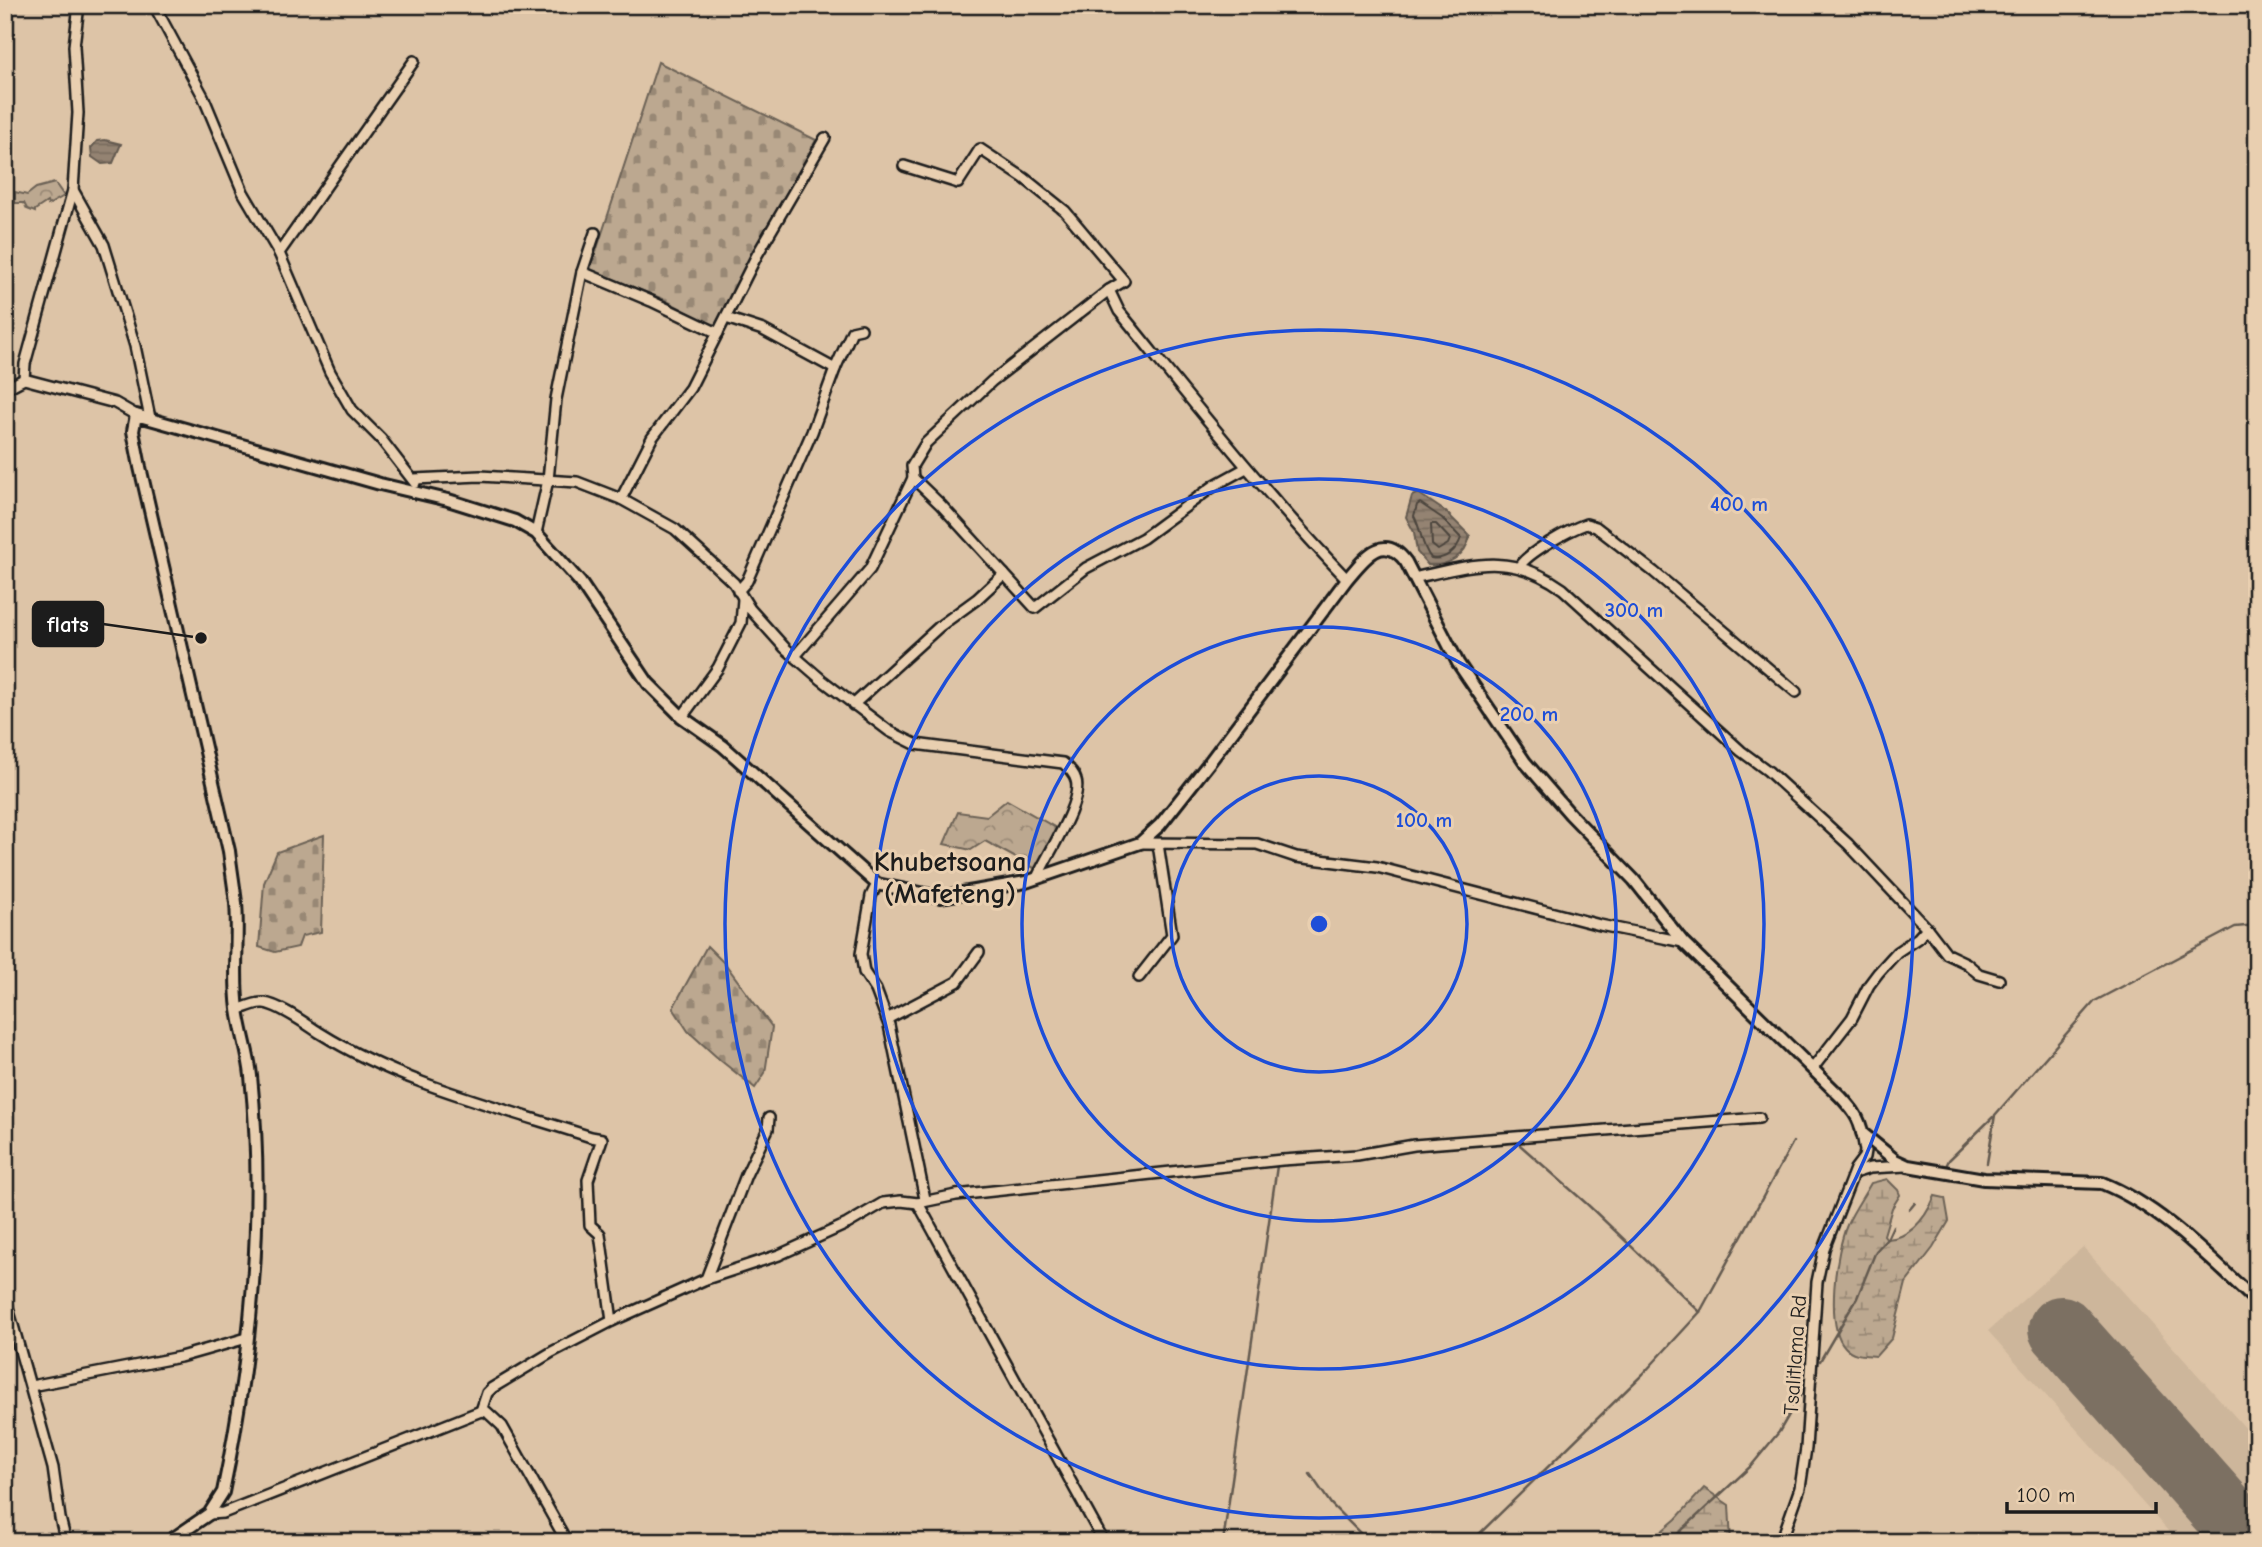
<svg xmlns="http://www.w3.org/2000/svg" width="2262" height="1547" viewBox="0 0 2262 1547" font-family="'Comic Neue',sans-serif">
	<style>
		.built { fill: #cdb69b }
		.forest { fill: url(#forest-crowns); stroke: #6c6256; stroke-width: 2 }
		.wetland { fill: url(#wetland-marsh); stroke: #6c6256; stroke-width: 2 }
		.cemetery { fill: url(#cemetery-stones); stroke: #6c6256; stroke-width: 2 }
		.water { fill: url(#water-rules); stroke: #645a50; stroke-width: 2 }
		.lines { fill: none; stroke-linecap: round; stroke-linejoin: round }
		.shore { stroke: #4c453e; stroke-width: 2 }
		.stream { stroke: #645a50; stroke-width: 2.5 }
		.runway { stroke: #7c7062; stroke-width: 66 }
		.minor-casing { stroke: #1c1c1c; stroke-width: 14 }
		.tertiary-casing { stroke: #1c1c1c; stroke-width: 16 }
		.minor { stroke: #e9cfb0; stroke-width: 9 }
		.tertiary { stroke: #e9cfb0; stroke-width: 10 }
		.ring { fill: none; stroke: #1d4ed8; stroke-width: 3.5 }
		.labels { text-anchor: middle; stroke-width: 6; stroke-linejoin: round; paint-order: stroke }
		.street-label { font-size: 21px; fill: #1c1c1c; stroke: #e9cfb0 }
		.district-label { font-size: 28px; font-weight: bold; fill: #1c1c1c; stroke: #e9cfb0 }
		.centre { fill: #1d4ed8; stroke: #e9cfb0; stroke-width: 3.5 }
		.ring-label { font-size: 21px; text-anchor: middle; font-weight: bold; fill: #1d4ed8; stroke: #e9cfb0; stroke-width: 6; stroke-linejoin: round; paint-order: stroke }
		.leader { fill: none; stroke: #1c1c1c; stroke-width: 2.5 }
		.callout-dot { fill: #1c1c1c; stroke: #e9cfb0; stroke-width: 2.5 }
		.callout { fill: #1c1c1c; stroke: #1c1c1c; stroke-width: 2.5 }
		.callout-label { font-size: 23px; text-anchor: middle; font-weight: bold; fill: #fff }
	</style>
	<defs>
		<pattern id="forest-crowns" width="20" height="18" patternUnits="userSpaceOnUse" patternTransform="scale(1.75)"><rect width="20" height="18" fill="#bca890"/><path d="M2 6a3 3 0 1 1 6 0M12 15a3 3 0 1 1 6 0" fill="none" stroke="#988875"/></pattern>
		<pattern id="wetland-marsh" width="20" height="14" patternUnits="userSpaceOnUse" patternTransform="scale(1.75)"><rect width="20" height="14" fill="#bca890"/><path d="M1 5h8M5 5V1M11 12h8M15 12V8" fill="none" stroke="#988875"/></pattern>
		<pattern id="cemetery-stones" width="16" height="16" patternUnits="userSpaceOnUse" patternTransform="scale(1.75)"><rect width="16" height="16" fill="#bca890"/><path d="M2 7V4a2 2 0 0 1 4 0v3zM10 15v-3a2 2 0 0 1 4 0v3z" fill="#988875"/></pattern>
		<pattern id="water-rules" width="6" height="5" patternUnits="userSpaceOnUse" patternTransform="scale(1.75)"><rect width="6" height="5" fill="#948372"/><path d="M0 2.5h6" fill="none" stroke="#786a5d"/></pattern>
	</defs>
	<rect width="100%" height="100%" fill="#ddc4a7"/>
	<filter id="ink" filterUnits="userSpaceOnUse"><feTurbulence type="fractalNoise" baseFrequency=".0143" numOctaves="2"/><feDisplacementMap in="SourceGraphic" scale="14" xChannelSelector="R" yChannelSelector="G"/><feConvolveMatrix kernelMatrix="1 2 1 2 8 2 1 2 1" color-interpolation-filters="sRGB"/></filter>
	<g filter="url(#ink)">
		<path class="built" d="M2083,1247L2257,1441V1542H2178L1988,1331Z"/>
		<g class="forest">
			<path d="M55,183L64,196L48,205L47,202L35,210V212L27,209L24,203H15V192L27,195L36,188Z"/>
			<path d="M1007,800L1056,828L1036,869L985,841L971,850L944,844L958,812L987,816Z"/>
		</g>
		<g class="wetland">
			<path d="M1887,1179L1898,1190L1900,1195L1892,1208L1884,1235L1887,1239C1912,1238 1926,1217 1935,1196L1945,1198L1949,1221L1933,1248L1906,1283L1892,1338L1876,1356C1865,1355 1853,1356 1845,1347C1825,1326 1836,1250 1847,1225C1853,1211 1863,1197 1871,1183Z"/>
			<path d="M1704,1488L1729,1505L1731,1542H1649L1676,1519Z"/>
		</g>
		<g class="cemetery">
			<path d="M658,62L816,140L715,327L663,299L590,270Z"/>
			<path d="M324,835L321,932L302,936L298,947L275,952L259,947L264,883L277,852Z"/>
			<path d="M707,946L726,965L772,1027L765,1073L755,1088L720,1060L688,1031L673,1008Z"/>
		</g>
		<g class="water">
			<path d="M105,140L121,144L113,163L102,164L92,157L91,148L97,141Z"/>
			<path d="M1418,493L1446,512L1470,536C1466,556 1447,567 1428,565L1417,552L1414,532L1406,517L1412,496Z"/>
		</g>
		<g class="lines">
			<g class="shore">
				<path d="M1420,503L1442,518L1461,538C1457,550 1445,561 1431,558C1421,546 1422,531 1414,516L1417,505Z"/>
				<path d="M1431,524H1436L1450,539L1448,544L1438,550L1432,545Z"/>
			</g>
			<g class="stream">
				<path d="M1520,1145L1587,1204L1700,1312"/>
				<path d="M1987,1163L1995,1115L2095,1001L2235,927L2257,925"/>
				<path d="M1947,1164L1949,1160L1993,1117"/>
				<path d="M1910,1209L1915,1203"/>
				<path d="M1820,1361L1857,1298L1876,1251L1887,1239L1893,1226"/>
				<path d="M1310,1474L1331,1504L1369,1542"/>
				<path d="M1223,1542L1277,1166"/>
				<path d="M1471,1542L1643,1374L1700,1312L1793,1142"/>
				<path d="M1669,1542L1751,1466L1779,1432L1805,1387"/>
			</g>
			<path class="runway" d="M2061,1329L2251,1542"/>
			<defs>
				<g id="minor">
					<path d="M154,5L203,96L243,192L279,253L330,372L352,410L381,439L415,483"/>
					<path d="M73,190L104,245L135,346L150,418"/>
					<path d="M279,253L414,61"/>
					<path d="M582,272L651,301L718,333"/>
					<path d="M1109,290L1119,311C1193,402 1265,494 1347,579"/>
					<path d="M726,318L763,330L835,369"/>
					<path d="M24,379L25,364L73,190L78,113L74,46L79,5"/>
					<path d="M5,389L24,379L115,403L136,415"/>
					<path d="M913,478L941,505L1035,608L1086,568L1143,538L1215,485L1246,468"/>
					<path d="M414,479L480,476L577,482L621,499L675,529L734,583L750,609L785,648L822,680L889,731L915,744L1063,763C1068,767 1074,773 1076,780C1083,802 1046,856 1037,878"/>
					<path d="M621,499L652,438L690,388L757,255L825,138"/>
					<path d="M536,533L548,480L556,399L582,272L595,233"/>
					<path d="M1519,567C1527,553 1569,530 1586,524L1596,527L1654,572L1796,692"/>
					<path d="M1414,578C1472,565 1510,551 1563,589L1741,751L1768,771L1848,844L1927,928L1947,954L1966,963L1979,974L1999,980"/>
					<path d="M738,591L747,581L812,432L835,369L852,331L861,329"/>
					<path d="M796,655L870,569L913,478L912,466L926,443L992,381L1109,290L1124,281L1065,211L1024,178L980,149L958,183L904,166"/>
					<path d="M853,705L940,626L977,599L1004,574"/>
					<path d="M682,717L718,668L741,623L743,599"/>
					<path d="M1140,843L1257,844L1296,857L1377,867L1600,925L1683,942"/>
					<path d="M877,884L871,896L861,954L864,972L876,990L889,1025L925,1199"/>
					<path d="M1139,977L1172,935L1158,844"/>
					<path d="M238,1010C246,1007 255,1002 264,1003C280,1005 306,1024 320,1033C403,1085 500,1107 591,1137L602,1139L588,1180L590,1225L600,1234L612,1321"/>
					<path d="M887,1019L957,982L979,952"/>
					<path d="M1813,1068L1852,1018L1869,985L1878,973L1897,952L1918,938L1927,928"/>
					<path d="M1854,1173L1870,1168L1906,1166"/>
					<path d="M918,1203L1104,1542"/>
					<path d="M706,1279L746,1175L768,1129L769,1118"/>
					<path d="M5,1297L53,1468L60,1518L66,1542"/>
					<path d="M31,1386L180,1357L247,1338"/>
					<path d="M481,1411L487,1393L492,1388L552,1352L612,1321L706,1279L779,1255L847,1224L883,1203L901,1201L918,1203L956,1195L1282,1160L1357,1155L1414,1145L1759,1118"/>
					<path d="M209,1514L223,1513L481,1411L487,1412L502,1426L567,1542"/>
					<path d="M1781,1542L1800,1488L1806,1448L1817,1282L1824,1249L1855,1169L1864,1157L1865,1151L1862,1133"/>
				</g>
				<path id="tertiary" d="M168,1542L209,1514L223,1492C251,1358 265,1213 251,1076C249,1054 241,1032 238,1009C233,974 239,938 236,903C234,886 231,868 229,851L140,467L133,431L136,415L380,484L448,500L515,521L536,533L580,582L648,683L682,717L723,746L877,884L940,897L1026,882L1140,843L1160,825L1209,763L1347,579C1364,559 1383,531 1406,562L1458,663L1525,762L1570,814L1634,880L1683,942L1841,1097C1851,1108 1860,1118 1862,1133L1895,1160L1908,1166L1984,1179L2102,1183C2162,1207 2210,1259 2257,1302"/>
			</defs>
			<use href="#minor" class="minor-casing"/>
			<use href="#tertiary" class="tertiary-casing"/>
			<use href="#minor" class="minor"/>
			<use href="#tertiary" class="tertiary"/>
		</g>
	</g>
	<g class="ring">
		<circle cx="1319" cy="924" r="148"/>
		<circle cx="1319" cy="924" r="297"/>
		<circle cx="1319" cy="924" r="445"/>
		<circle cx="1319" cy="924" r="594"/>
	</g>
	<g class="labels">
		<g class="street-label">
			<text transform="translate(1795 1355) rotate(-86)" y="7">Tsalitlama Rd</text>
		</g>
		<g class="district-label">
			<text x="950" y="871">Khubetsoana<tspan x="950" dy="32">(Mafeteng)</tspan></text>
		</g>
	</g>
	<circle cx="1319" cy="924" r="10" class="centre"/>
	<g class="ring-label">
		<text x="1739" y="511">400 m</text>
		<text x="1634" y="617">300 m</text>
		<text x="1529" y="721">200 m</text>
		<text x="1424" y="827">100 m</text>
	</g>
	<path class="leader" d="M201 638L103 624"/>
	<circle class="callout-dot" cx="201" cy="638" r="7"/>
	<rect class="callout" x="33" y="602" width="70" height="44" rx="7"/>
	<g class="callout-label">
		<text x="68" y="632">flats</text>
	</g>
	<rect width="2262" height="1547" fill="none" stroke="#e9cfb0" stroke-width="28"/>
	<rect x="14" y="14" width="2234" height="1519" fill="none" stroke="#1c1c1c" stroke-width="2.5" filter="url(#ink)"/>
	<path d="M2007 1502v10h149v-10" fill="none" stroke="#1c1c1c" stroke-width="3.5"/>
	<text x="2017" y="1502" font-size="21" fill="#1c1c1c" stroke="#e9cfb0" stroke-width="5" paint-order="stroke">100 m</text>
</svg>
